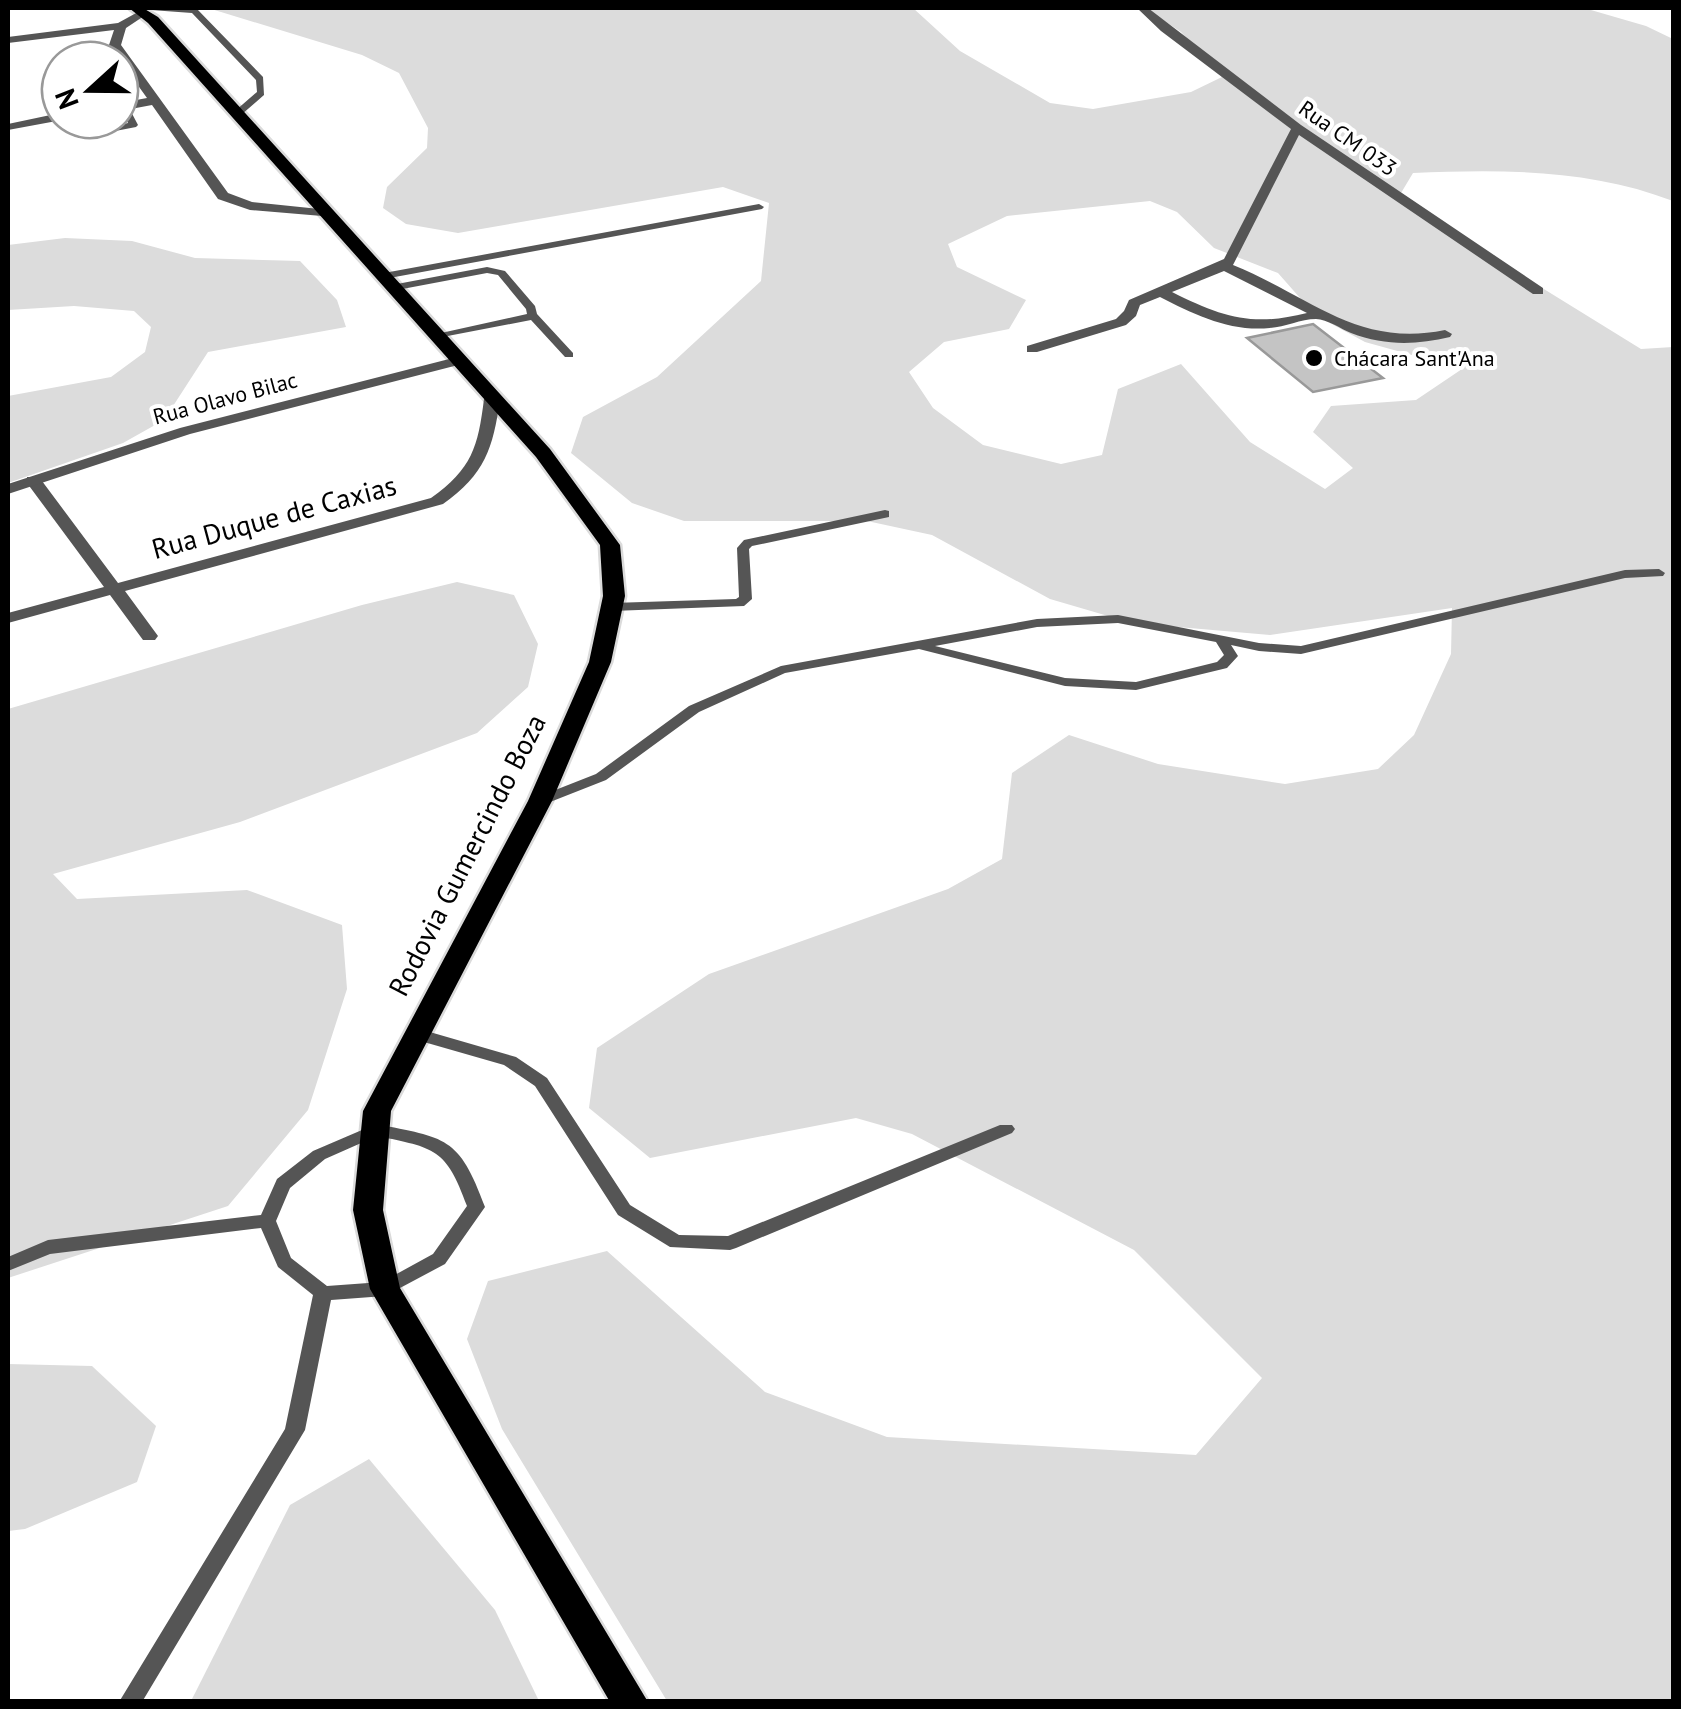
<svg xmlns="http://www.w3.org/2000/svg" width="1681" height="1709" viewBox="0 0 1681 1709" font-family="'PT Sans',sans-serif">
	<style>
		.green { fill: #dcdcdc; fill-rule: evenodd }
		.building { fill: #c4c4c4; stroke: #999; stroke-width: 2.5 }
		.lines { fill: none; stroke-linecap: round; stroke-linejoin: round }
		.primary-casing { stroke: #dbdbdb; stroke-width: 5 }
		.service { fill: #555; fill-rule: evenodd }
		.minor { fill: #555; fill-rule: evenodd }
		.tertiary { fill: #555; fill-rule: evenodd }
		.primary { fill: #000; fill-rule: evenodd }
		.poi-dot { fill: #000; stroke: #fff; stroke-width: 4 }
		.labels { text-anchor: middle; stroke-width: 8; stroke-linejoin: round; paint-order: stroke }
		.far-street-label { font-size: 22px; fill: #000; stroke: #fff }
		.far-poi-label { font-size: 22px; fill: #000; stroke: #fff; text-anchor: start }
		.street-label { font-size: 28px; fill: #000; stroke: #fff }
	</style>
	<rect width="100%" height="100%" fill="#fff"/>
	<g class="green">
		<path d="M208,8H913L960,51L1050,103L1093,109L1191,92L1222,77L1181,32L1145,8H1584L1646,26L1673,39V201C1591,169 1501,169 1413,173L1401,193L1508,267L1641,349L1673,347V1701H667L502,1429L467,1339L488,1281L607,1251L765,1392L887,1437L1196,1455L1262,1378L1134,1250L912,1134L856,1118L650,1158L589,1108L597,1048L709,974L948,889L1002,859L1012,773L1069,735L1158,764L1285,784L1378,769L1414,735L1451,654L1452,608L1270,635L1132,623L1050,599L932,535L867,521H684L632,503L571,453L583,417L657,377L761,281L769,203L723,187L458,233L406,224L383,208L387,187L427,148L428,128L399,73L362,55ZM1150,201L1177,212L1214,248L1278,273L1315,315L1365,342L1462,369L1416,400L1331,406L1313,432L1353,468L1325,489L1250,442L1181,364L1118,389L1102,455L1061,464L983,445L933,408L909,372L944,342L1009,329L1026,300L957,267L948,244L1007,216Z"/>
		<path d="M65,238L132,241L195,258L300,261L337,300L346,327L208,352L164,420L123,443L8,483V396L111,377L145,352L151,327L134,311L74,306L8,310V245Z"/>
		<path d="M457,582L514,595L538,644L528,687L477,733L240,822L53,874L77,899L247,890L342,925L347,989L308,1110L228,1206L8,1278V709L362,605Z"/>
		<path d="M8,1364L92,1366L156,1426L137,1482L25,1529L8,1531Z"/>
		<path d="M369,1459L495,1610L539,1701H191L290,1505Z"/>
	</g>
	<path class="building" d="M1313,324L1383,378L1313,392L1247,338Z"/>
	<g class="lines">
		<defs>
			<path id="primary" d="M129,8H143L158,17L550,449L620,545L625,596L611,662L552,801L391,1111L383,1210L400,1288L648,1702H610L370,1289L353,1210L363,1111L528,801L589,662L603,596L600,545L536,457L148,23Z"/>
		</defs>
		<use href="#primary" class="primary-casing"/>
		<g class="service">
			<path d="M147,8L197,9L263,77L264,95L241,115H235V111L257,92L256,80L192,13L151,10Z"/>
			<path d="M124,103L128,106L138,125L136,127L79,138L74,135L128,123L120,107Z"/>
			<path d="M759,204L764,207L762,209L384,279L379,276L384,273Z"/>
			<path d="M487,267L505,271L535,306L537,314L573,353V357H565L531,320L432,339V335L527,314L526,309L498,275L487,273L397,290L392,287L397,284Z"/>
			<path d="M885,510L889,511V517L752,546L749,549L752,599L744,606L612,611L606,607L612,603L736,599L739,597L737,548L744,540Z"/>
			<path d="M1659,569L1665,573L1663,576L1625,578L1301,654L1259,651L1231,645L1238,656L1227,668L1136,690L1065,686L919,649L785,673L699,712L606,780L545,804L540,805L533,801L535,798L596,774L689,706L781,666L1037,619L1118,615L1259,643L1301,646L1625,570ZM1118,623L1216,642L1224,655L1217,662L1136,682L1065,678L935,646L1037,627Z"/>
			<path d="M416,1028L516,1057L547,1078L630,1205L679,1235L728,1236L1000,1125H1012L1015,1129L1012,1133L736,1248L730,1250L670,1247L618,1215L535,1086L504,1065L410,1038L408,1034L410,1030Z"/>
			<path d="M376,1124C446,1138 459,1136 485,1207L445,1264L385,1296L331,1300L305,1430L142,1702H119L285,1429L313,1295L278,1267L261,1228L50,1254L8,1271V1257L48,1240L261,1215L277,1179L313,1151ZM377,1136C435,1148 446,1148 467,1206L433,1254L382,1282L327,1286L291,1258L276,1221L290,1188L325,1159Z"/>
		</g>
		<g class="minor">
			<path d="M1137,8H1148L1301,125L1543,288V294H1533L1299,135L1233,265C1310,296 1357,348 1445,330L1452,334L1450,337C1416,345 1385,346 1351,333C1341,329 1327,319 1316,319C1301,319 1285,327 1270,328C1230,332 1195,315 1160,297L1140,305L1136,316L1126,325L1037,352H1027V346L1116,319L1124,311L1129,300L1224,259L1291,129L1161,31ZM1224,271L1307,313C1252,327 1222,317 1172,292Z"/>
			<path d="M138,12L147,14L126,28L121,45L228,193L252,202L329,210L335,214L334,217L250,210L218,199L152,105L120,111V103L147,98L109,45L114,30L8,43V37L118,23Z"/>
			<path d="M60,113L62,120L8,130V124Z"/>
			<path d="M492,394L500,399C493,449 485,474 443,504L125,591L158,636L155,640H143L110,595L8,623V613L104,587L27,483V477H39L118,583L431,498C472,469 478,447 484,399Z"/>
		</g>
		<path class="tertiary" d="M457,357L462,358V364L190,434L8,494V484L180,428Z"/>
		<use href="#primary" class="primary"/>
	</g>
	<circle class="poi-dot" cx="1314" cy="358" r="10"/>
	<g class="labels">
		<g class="far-street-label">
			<text transform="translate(1348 138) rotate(35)" y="8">Rua CM 033</text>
			<text transform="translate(225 398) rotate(-15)" y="8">Rua Olavo Bilac</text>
		</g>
		<g class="far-poi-label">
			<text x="1334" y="366">Chácara Sant'Ana</text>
		</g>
		<g class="street-label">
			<text transform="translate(274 517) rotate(-15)" y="10">Rua Duque de Caxias</text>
			<text transform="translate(467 855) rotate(-63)" y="10">Rodovia Gumercindo Boza</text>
		</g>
	</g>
	<rect width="1681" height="1709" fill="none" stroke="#000000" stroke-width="20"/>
	<g transform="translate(90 90) rotate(249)"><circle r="48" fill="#ffffff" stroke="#999999" stroke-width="2.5"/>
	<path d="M0-8L18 38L0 25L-18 38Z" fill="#000000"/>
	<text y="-15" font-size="28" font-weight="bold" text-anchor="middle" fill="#000000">N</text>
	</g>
</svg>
